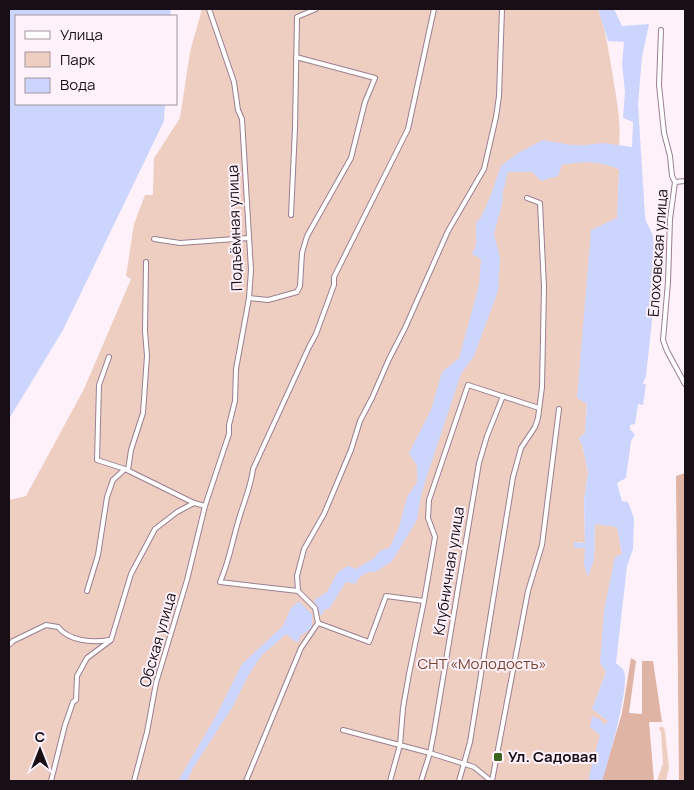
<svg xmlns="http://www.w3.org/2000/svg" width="694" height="790" viewBox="0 0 694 790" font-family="Manrope,sans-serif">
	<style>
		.green { fill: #efcec2 }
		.forest { fill: #e0b4a4 }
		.water { fill: #ccd5fd }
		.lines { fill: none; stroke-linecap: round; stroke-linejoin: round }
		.minor-casing { stroke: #9a7f91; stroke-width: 6 }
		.minor { stroke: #fff; stroke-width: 4 }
		.poi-dot { fill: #3b6421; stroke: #fef1fa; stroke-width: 2 }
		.labels { text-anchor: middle; stroke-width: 4; stroke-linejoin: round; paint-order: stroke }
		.street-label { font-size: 15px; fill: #180e15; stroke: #fef1fa }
		.park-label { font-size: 15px; fill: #7b422d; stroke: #fef1fa }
		.poi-label { font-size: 15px; font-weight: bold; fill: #180e15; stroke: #fef1fa; text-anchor: start }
	</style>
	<rect width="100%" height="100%" fill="#fef1fa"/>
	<g class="green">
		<path d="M202,9H598C606,31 609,53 613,77C618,109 624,135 615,168L619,169L617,218L598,227L585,433L579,438L583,447L588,473L584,500L585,543L577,542L585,548L594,560L595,523L617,527L622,554L606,672L592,709L608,721L600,735L607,740L639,781H9V500L26,496L84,389L131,279L126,276L134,224L145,195H153L154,158L180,118L190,52Z"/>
		<path d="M661,726L664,728L665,732L669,768L666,781H657L663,763L661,732L659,729Z"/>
	</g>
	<g class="forest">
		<path d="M685,473V781H679L676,476Z"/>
		<path d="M631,658L636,661L629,713L642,714V661H653L662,722H649L654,781H602L622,713Z"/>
	</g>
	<g class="water">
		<path d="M9,9H171L170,16H16V104H165L164,121L63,330L9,419Z"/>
		<path d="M598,9H614L622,26L649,24L642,57L638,104L645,216C646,225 652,230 653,237C658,283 651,329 646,376L643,383L646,385L643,405L638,404L635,424L630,425V429L635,435L631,441L626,478L617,483L622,501L628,502L634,518L633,549L627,566L616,663C618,665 623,668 624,671C630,687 608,763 602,781H589V776L600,735L590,727L592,716L600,719L604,725L608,721L592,709L606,672L600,663L604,610L615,557L622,554L617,527L595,524L594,560L588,577L584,565L585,548H574V542L585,543L584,500L588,473L583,447L579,438L585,433L587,404L577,398L591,230L617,218L619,169C595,161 586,161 562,165L558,176L541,181L532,172H508L503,192L502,204L494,234L500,258L498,291L474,356L461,374L425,482L421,496L417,520L392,561L376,572H368L360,577L355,584L346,582L329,609H325L321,616L314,600L327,592L338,572L348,566L356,569L374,558L380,551L390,547L399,527L407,497L417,482V466L409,453L431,410L442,372L459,358L479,285L481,259L472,254L476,245V223L481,217L490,197L501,166L518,153L543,140L571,145H586L603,143L632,147L633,122L623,118L625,92L622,64L624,42L608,41Z"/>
		<path d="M299,601L312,614V628L300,636L299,642L295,641L286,634L261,656L248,676L233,706L193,768L187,781H178L216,716L242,664L283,626L291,608Z"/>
	</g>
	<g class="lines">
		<defs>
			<g id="minor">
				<path d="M661,30L659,85L664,133L670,156L672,176L675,182L670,219L668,282L663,340L667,351L685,384"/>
				<path d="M675,182L685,181"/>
				<path d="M291,215L295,128L297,17L316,9"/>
				<path d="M154,239L180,243L249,238"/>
				<path d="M249,298L268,300L297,292L300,286L302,253L307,236L351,158L365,102L375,78L296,57"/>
				<path d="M109,357L99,385L97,460L125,469L194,503L205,506"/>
				<path d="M128,470L131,450L143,413L147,356L145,331L146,262"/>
				<path d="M87,591L98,555L107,497L113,480L125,469"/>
				<path d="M298,591L297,576L304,549L324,514L351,450L360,421L372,398L389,359L405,328L448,231L484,169L496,117L499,96L502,9"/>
				<path d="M318,623L369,642L386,596L424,601"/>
				<path d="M9,645L13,641L46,625L58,627C69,641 92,643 109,640"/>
				<path d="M343,730L430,753L474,767L491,781"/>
				<path d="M51,781L65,725L73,702L76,700L77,676L87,658L111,640L131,574L155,529L177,512L194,503"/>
				<path d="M134,781L147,732L156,683L187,580L205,506L229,434V425L235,401L236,369L249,298L251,270L242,119L238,110L234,82L209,9"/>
				<path d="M246,781L301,648L318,623L315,608L298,591L220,582C229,562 232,542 238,522C243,504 251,487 253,469L309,347L316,334L334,285V277L408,129L434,9"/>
				<path d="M390,781L400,745L403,708L409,674L424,601L435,537L428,518L429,500L468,385L539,408"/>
				<path d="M421,781L430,753L434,732L479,463L487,436L503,396"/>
				<path d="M459,781L470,742L513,477L521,448L535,427L538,418L542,387L544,287L540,203L527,198"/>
				<path d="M492,781L528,591L542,545L559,409"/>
			</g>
		</defs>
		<use href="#minor" class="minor-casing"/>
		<use href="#minor" class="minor"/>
	</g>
	<rect class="poi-dot" x="493" y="752" width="10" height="10" rx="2.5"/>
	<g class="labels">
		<g class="street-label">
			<text transform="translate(235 228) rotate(-92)" y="5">Подъёмная улица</text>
			<text transform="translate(658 253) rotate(-86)" y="5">Елоховская улица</text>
			<text transform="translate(449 571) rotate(-81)" y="5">Клубничная улица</text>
			<text transform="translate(158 640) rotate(-74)" y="5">Обская улица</text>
		</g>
		<g class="park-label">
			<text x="482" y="669">СНТ «Молодость»</text>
		</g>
		<g class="poi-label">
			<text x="508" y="762">Ул. Садовая</text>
		</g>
	</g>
	<rect width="694" height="790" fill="none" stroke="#180e15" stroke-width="20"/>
	<rect x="15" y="15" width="162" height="90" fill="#fef1fa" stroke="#a2969e"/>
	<rect x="25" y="31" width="25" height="8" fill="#ffffff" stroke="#a2969e"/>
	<text x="60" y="40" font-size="15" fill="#180e15">Улица</text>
	<rect x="25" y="52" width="25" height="15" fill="#efcec2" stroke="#a2969e"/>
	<text x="60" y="65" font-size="15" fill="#180e15">Парк</text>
	<rect x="25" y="78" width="25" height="15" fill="#ccd5fd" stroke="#a2969e"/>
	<text x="60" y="90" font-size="15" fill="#180e15">Вода</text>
	<g transform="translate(40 750)" stroke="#fef1fa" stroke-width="4" paint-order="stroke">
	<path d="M0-4L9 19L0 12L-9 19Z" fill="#180e15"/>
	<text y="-8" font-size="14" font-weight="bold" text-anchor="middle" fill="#180e15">С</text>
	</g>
</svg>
